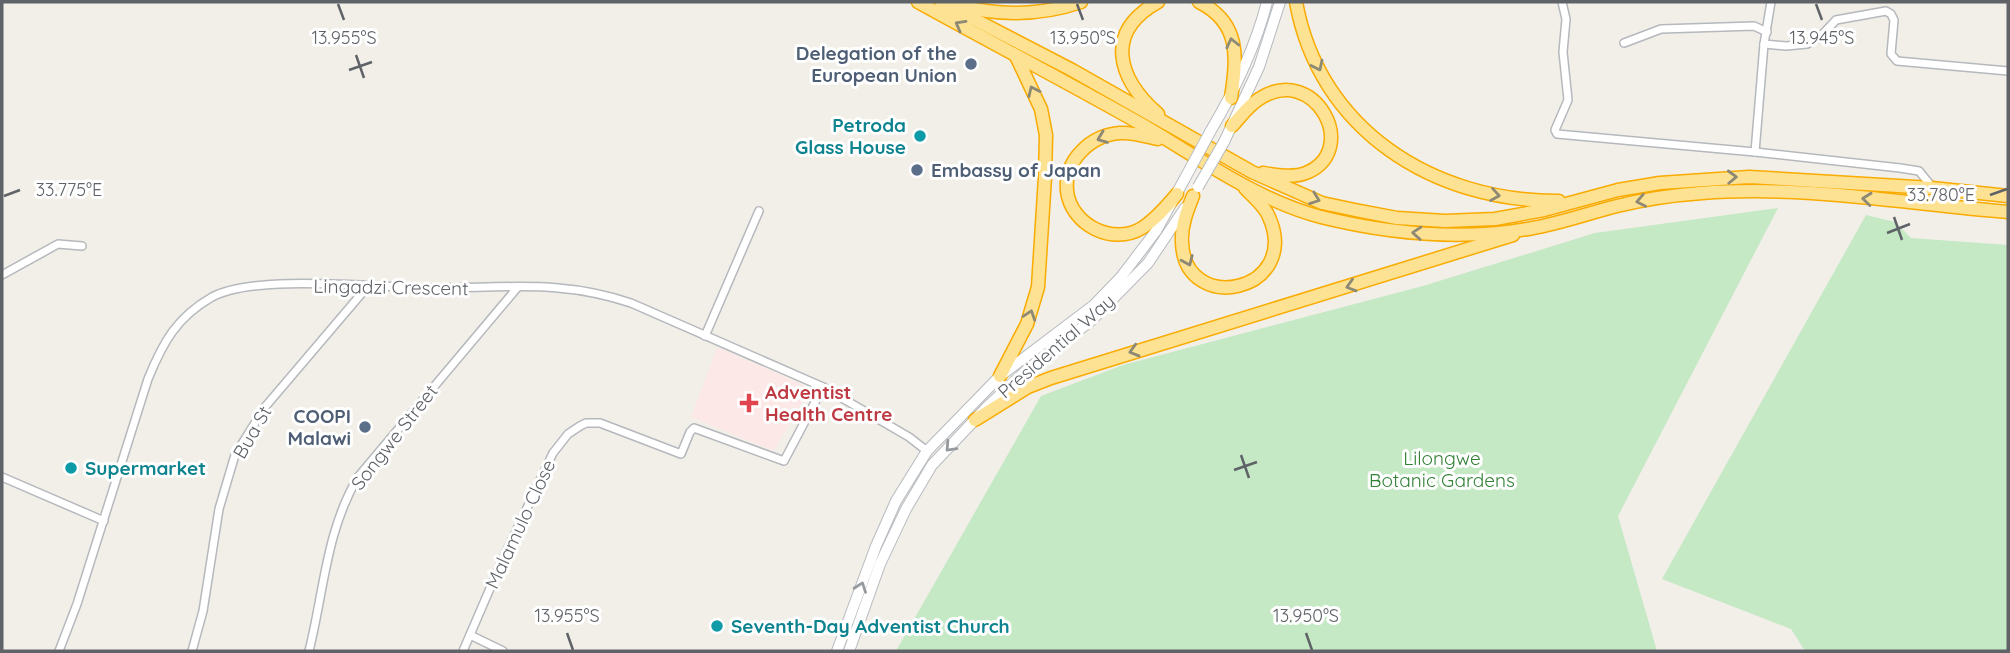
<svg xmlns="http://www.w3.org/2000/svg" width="2010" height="653" viewBox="0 0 2010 653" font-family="Quicksand,sans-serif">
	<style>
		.medical { fill: #fce8e6 }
		.green { fill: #c5e8c5 }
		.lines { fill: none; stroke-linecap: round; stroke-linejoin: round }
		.street-casing { stroke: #b5b8bc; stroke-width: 10 }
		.secondary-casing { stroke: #b6babf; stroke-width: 12 }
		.highway-casing { stroke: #f9ab00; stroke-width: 15 }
		.street { stroke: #fff; stroke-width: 7 }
		.secondary { stroke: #fff; stroke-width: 10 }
		.highway { stroke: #fde293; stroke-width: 12 }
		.secondary-bridge-casing { stroke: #b6babf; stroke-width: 12; stroke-linecap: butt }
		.secondary-bridge { stroke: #fff; stroke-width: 10 }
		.oneway { stroke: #8e8975 }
		.oneway2 { stroke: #979a9d }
		.ticks { fill: none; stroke: #5f6368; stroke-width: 2.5 }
		.service-dot { fill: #5c6f8a; stroke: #fff; stroke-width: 2.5 }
		.culture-dot { fill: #0f9aa8; stroke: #fff; stroke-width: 2.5 }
		.health-dot { fill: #e0444e; stroke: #fff; stroke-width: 2.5 }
		.labels { text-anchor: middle; stroke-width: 6; stroke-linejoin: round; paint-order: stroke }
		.service-label { font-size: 19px; font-weight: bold; fill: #4e5e75; stroke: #fff; text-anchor: end }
		.culture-label { font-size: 19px; font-weight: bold; fill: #0d838f; stroke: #fff; text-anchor: start }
		.street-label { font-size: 19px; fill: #5f6368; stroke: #fff }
		.health-label { font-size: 19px; font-weight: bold; fill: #be3a42; stroke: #fff; text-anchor: start }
		.park-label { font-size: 19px; fill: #348238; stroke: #fff }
		.ticks-label { font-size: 18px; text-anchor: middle; fill: #5f6368; stroke: #fff; stroke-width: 6; stroke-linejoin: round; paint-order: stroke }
	</style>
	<rect width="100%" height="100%" fill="#f1efe8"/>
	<path class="medical" d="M717,347L810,388L774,451L691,417Z"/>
	<g class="green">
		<path d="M1778,208L1618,516L1657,651H896L1041,396L1123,365L1423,286L1595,233Z"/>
		<path d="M1866,215L1895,222L1911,238L2008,245V651H1805L1791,629L1662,579Z"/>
	</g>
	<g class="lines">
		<defs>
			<g id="street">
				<path d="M1562,2L1566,19L1563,52L1568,100L1555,130L1557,134L1755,152L1900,168L1919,171L1932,187"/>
				<path d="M1624,43L1661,29L1754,26L1767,32"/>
				<path d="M1764,44L1786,46L1807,44L1820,37L1836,20L1886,11L1891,14L1894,20L1891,54L1897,61L2008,71"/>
				<path d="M1755,152L1764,44L1771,2"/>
				<path d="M2,275L58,244L82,246"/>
				<path d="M705,336L759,211"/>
				<path d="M2,477L104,521"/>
				<path d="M470,635L503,651"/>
				<path d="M59,651L77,604L148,379C163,342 177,317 212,297C255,274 373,287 424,288C469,289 514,284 558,288C583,290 607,295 631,303L823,387L909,437L927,451"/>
				<path d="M192,651L203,611L219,509L235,455L265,407L368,286"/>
				<path d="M309,651C324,591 326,531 358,477L517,288"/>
				<path d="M463,651L501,563L553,453L568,434L580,426L586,423H600L681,454L690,432L694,428L784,461L823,387"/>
			</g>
			<g id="secondary">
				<path d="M1210,132C1235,90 1255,49 1267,2"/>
				<path d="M1224,142L1259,67L1280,2"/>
				<path d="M837,651L876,546L896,501L927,451L1000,376L1094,305L1121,277L1156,231L1184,180"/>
				<path d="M849,651L880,564L906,509L932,465L988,406L1028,369L1092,320L1148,263L1185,208"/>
			</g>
			<g id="highway">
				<path d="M918,2C992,43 1067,82 1141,124C1198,157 1256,200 1321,217C1390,234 1462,241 1533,228C1561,223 1589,213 1617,206C1645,199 1674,195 1702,193C1804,185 1907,204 2008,212"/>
				<path d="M941,2L1072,70L1252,172L1322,203L1355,210L1397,218L1445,221L1495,219L1544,210L1618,190L1660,183L1749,177L1932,188L2008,196"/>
				<path d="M1199,2C1241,23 1237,58 1231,98"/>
				<path d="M1296,2C1319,130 1434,202 1559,201"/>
				<path d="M956,5C998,16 1040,16 1081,2"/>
				<path d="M1158,114C1117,78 1104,32 1158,2"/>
				<path d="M1232,126C1241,116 1248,106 1259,99C1314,62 1362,150 1306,173C1293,178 1276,175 1263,173"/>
				<path d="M1158,139C1145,136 1132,132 1120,133C1091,135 1064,160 1067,191C1071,225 1113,246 1142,228C1156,219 1167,206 1177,194"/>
				<path d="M1193,196C1187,211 1181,226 1182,242C1184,317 1302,292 1269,217C1265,206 1253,197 1245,188"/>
				<path d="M1000,376L1027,324L1038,287L1045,177L1046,135L1041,109L1016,56"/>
				<path d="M975,420L1028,387L1051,378L1513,235"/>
			</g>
		</defs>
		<use href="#street" class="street-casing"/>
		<use href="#secondary" class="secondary-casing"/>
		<use href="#highway" class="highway-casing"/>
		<use href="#street" class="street"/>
		<use href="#secondary" class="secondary"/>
		<use href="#highway" class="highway"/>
		<defs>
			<g id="secondary-bridge">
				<path d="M1184,180L1210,132"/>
				<path d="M1198,187L1224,142"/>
			</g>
		</defs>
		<use href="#secondary-bridge" class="secondary-bridge-casing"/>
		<use href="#secondary-bridge" class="secondary-bridge"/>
	</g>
	<defs><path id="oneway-chevron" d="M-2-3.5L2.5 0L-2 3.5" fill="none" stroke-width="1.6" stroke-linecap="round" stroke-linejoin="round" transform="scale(1.75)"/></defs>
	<g class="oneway">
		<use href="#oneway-chevron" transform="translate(960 25) rotate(-151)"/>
		<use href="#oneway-chevron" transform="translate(1232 43) rotate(-103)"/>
		<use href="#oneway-chevron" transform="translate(1318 66) rotate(64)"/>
		<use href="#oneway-chevron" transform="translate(1033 91) rotate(-115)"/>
		<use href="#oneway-chevron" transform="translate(1102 138) rotate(159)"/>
		<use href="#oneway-chevron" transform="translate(1732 177) rotate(-2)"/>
		<use href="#oneway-chevron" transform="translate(1495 195) rotate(9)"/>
		<use href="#oneway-chevron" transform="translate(1315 199) rotate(20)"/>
		<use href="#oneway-chevron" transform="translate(1867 199) rotate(-174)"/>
		<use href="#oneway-chevron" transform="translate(1641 201) rotate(169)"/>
		<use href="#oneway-chevron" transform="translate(1417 233) rotate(-176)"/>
		<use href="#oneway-chevron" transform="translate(1188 261) rotate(66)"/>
		<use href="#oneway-chevron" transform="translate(1351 286) rotate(163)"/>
		<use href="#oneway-chevron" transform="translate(1030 315) rotate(-72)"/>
		<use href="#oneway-chevron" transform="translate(1134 351) rotate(164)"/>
	</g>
	<g class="oneway2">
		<use href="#oneway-chevron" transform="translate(950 447) rotate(133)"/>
		<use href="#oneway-chevron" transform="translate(861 587) rotate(-70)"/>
	</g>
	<path class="ticks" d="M338,4L344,20M1077,4L1083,20M1816,4L1822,20M356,55L364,78M349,70L372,62M1990,195L2007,189M4,196L20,190M1894,217L1902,240M1887,233L1910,224M1241,455L1249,478M1234,470L1257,462M567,633L573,650M1306,633L1312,650"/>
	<g class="service-dot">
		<circle cx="971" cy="64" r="7"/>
		<circle cx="917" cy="170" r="7"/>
		<circle cx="365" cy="427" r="7"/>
	</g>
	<g class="culture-dot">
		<circle cx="920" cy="136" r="7"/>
		<circle cx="71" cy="468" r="7"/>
		<circle cx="717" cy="626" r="7"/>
	</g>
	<path class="health-dot" d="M745.5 392.5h7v7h7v7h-7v7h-7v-7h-7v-7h7z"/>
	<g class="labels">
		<g class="service-label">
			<text x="957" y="60">Delegation of the<tspan x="957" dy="22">European Union</tspan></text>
			<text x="931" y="177" text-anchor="start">Embassy of Japan</text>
			<text x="351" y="423">COOPI<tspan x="351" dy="22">Malawi</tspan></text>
		</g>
		<g class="culture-label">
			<text x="906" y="132" text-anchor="end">Petroda<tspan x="906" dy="22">Glass House</tspan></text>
			<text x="85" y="475">Supermarket</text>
			<text x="731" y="633">Seventh-Day Adventist Church</text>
		</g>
		<g class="street-label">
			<text transform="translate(391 287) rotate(1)" y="7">Lingadzi Crescent</text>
			<text transform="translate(1056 346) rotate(-41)" y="7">Presidential Way</text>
			<text transform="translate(252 432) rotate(-60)" y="7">Bua St</text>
			<text transform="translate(394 437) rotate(-52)" y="7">Songwe Street</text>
			<text transform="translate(520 524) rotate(-65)" y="7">Malamulo Close</text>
		</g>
		<g class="health-label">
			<text x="765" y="399">Adventist<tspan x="765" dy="22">Health Centre</tspan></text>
		</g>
		<g class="park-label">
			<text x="1442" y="465">Lilongwe<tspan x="1442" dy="22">Botanic Gardens</tspan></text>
		</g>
	</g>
	<g class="ticks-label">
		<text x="344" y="44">13.955°S</text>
		<text x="1083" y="44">13.950°S</text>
		<text x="1822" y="44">13.945°S</text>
		<text x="69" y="196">33.775°E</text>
		<text x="1941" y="201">33.780°E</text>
		<text x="567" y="622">13.955°S</text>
		<text x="1306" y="622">13.950°S</text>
	</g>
	<rect width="2010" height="653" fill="none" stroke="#5f6368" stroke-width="7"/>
</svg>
